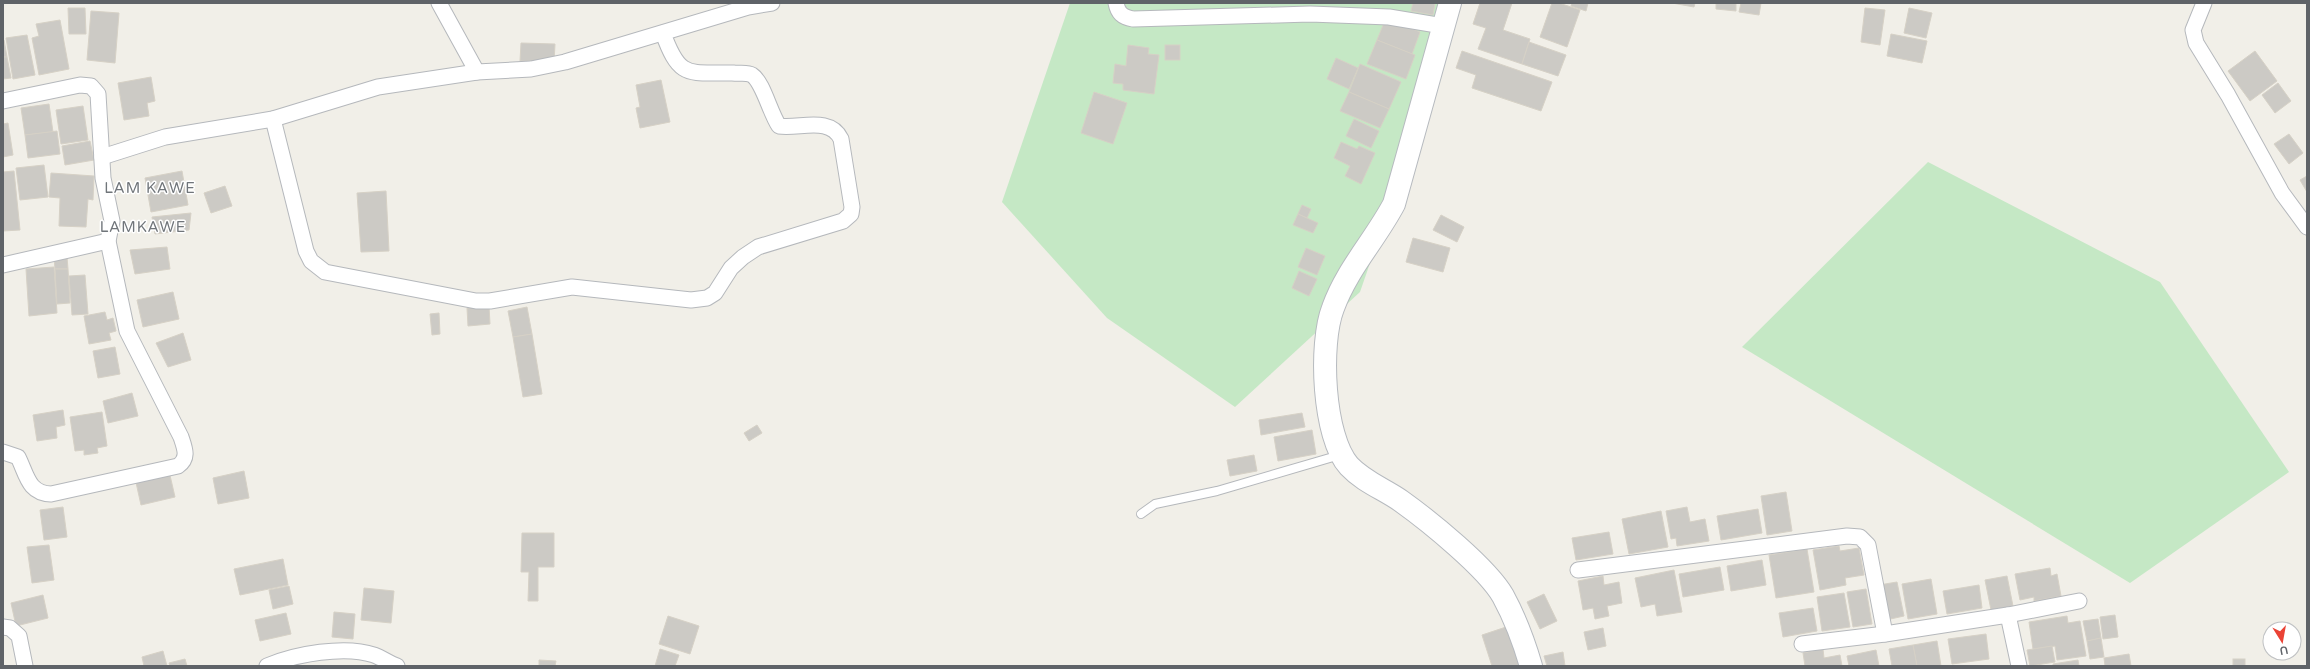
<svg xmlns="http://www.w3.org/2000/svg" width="2310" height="669" viewBox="0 0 2310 669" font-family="'Varela Round',sans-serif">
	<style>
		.green { fill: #c5e8c5 }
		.building { fill: #cccac5; stroke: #d6d1c6 }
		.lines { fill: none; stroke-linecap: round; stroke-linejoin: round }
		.lane-casing { stroke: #b5b8bc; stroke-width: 10 }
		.street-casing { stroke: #b5b8bc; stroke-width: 17 }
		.secondary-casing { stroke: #b6babf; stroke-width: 24 }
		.lane { stroke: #fff; stroke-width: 8 }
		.street { stroke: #fff; stroke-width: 15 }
		.secondary { stroke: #fff; stroke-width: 22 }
		.labels { text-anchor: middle; stroke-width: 3; stroke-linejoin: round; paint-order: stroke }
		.quarter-label { font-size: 15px; letter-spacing: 1px; fill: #70757a; stroke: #fff }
	</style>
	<rect width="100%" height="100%" fill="#f1efe8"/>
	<g class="green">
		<path d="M1070,3H1460L1360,292L1235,407L1107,318L1002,202Z"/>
		<path d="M1928,162L2160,282L2289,472L2130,583L1742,347Z"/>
	</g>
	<g class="building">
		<path d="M1413,3H1435L1433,15L1411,11Z"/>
		<path d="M1480,3H1512L1503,30L1530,39L1522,64L1478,49L1486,28L1473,24Z"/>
		<path d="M1552,3H1559L1580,10L1567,47L1540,37Z"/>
		<path d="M1572,3H1588L1586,11L1571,6Z"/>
		<path d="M1672,3H1695L1694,7Z"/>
		<path d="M1716,3H1736V11L1716,9Z"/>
		<path d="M1741,3H1761L1759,15L1739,12Z"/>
		<path d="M68,8H85L86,34H69Z"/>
		<path d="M1865,8L1885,10L1880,45L1861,42Z"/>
		<path d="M1909,8L1932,13L1926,38L1904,33Z"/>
		<path d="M91,11L119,13L115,63L87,60Z"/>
		<path d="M1386,18L1420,32L1412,54L1377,40Z"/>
		<path d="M60,20L69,69L39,75L32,38L39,36L36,24Z"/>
		<path d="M1891,34L1927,41L1922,63L1887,56Z"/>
		<path d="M27,35L35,75L13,79L6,38Z"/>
		<path d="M4,40L7,57H3V41Z"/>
		<path d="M1377,40L1415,55L1406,79L1367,64Z"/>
		<path d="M1529,42L1566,55L1558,76L1522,64Z"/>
		<path d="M521,43L555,44L554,62L520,61Z"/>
		<path d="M1128,45L1149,48L1148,54L1159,55L1154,94L1123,90V84L1113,83L1115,64L1126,66Z"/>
		<rect x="1165" y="45" width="15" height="15"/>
		<path d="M1462,51L1552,82L1541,111L1472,88L1476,75L1456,68Z"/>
		<path d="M2255,51L2277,81L2250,101L2228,71Z"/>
		<path d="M3,57H7L11,78L3,79Z"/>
		<path d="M1336,58L1358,68L1349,89L1327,79Z"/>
		<path d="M1360,64L1401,82L1389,109L1349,92Z"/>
		<path d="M151,77L155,101L147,103L149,116L124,120L118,83Z"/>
		<path d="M661,80L670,122L640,128L636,108L640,107L636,85Z"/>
		<path d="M2278,83L2291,101L2275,113L2262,95Z"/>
		<path d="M1094,92L1127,103L1113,144L1081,133Z"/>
		<path d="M1349,92L1389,109L1380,128L1340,111Z"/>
		<path d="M49,104L53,132L25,135L21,108Z"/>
		<path d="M83,106L88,140L61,144L56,110Z"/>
		<path d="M1354,119L1379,131L1371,148L1346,136Z"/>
		<path d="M8,123L13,155L3,157V124Z"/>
		<path d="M57,131L60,154L28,158L25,135Z"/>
		<path d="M2289,134L2303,153L2289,164L2274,144Z"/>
		<path d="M90,141L94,160L65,165L62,146Z"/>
		<path d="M1341,142L1357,149L1359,146L1375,153L1361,184L1345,176L1350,166L1334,158Z"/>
		<path d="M44,165L48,197L20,200L16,168Z"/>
		<path d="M14,171L20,230L3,231V172Z"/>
		<path d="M182,171L188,205L151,212L145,178Z"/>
		<path d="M51,173L94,176L93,200L88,199L86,227L59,226L60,198L49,197Z"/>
		<path d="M2307,176V192L2300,180Z"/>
		<path d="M225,186L232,206L211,213L204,193Z"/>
		<path d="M386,191L389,251L361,252L357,193Z"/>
		<path d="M1302,205L1311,209L1307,218L1298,214Z"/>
		<path d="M191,213L189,230L155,234L152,217Z"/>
		<path d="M1298,214L1318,223L1313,233L1293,225Z"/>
		<path d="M1441,215L1464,227L1457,242L1433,230Z"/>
		<path d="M1413,238L1450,248L1443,272L1406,262Z"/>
		<path d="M167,247L170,269L135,274L130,250Z"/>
		<path d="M1306,248L1325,256L1317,275L1298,267Z"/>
		<path d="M67,257L68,269H55L54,258Z"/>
		<path d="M54,267L57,313L29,316L26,269Z"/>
		<path d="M55,269H68L70,303L57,304Z"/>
		<path d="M1299,271L1317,279L1309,296L1292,288Z"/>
		<path d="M85,275L88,314L72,315L69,276Z"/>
		<path d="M173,292L179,319L143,327L137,300Z"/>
		<path d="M489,306L490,324L468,326L467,308Z"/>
		<path d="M527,307L532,334L513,337L508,311Z"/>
		<path d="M105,312L107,320L113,318L116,331L109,333L111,340L89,344L84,316Z"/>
		<path d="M439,313L440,334L432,335L430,314Z"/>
		<path d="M183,333L191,360L168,367L156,343Z"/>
		<path d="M532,334L542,394L523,397L513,337Z"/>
		<path d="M115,347L120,374L98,378L93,351Z"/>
		<path d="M132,393L138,416L108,423L103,401Z"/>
		<path d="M63,410L65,425L56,427L57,438L37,441L33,415Z"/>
		<path d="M102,412L107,446L97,448L98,453L84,455V450L75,451L70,417Z"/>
		<path d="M1302,413L1305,427L1261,435L1259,420Z"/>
		<path d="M757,425L762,433L749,441L744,433Z"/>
		<path d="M1312,430L1316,454L1278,461L1274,437Z"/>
		<path d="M1254,455L1257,471L1230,476L1227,460Z"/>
		<path d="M169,471L175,497L141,505L135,478Z"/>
		<path d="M244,471L249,498L218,504L213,478Z"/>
		<path d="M1786,492L1792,531L1767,535L1761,496Z"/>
		<path d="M63,507L67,537L44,540L40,510Z"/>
		<path d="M1687,507L1690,522L1705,519L1709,541L1677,546L1676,538L1671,539L1666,511Z"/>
		<path d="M1758,509L1762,533L1721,540L1717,516Z"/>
		<path d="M1661,511L1668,547L1629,554L1622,519Z"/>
		<path d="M1609,532L1613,554L1576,560L1572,538Z"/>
		<path d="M522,533H554V567H538V601H528L529,572H521Z"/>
		<path d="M49,545L54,580L32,583L27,547Z"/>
		<path d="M1839,546L1840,551L1859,548L1864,575L1845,578L1846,585L1820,590L1813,550Z"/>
		<path d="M1807,549L1814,592L1776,598L1769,555Z"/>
		<path d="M283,559L288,585L240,595L234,569Z"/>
		<path d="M1762,560L1766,585L1731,591L1727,566Z"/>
		<path d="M1720,567L1724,590L1683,597L1679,574Z"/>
		<path d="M2050,568L2051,576L2057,574L2061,596L2034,601V597L2020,600L2015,574Z"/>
		<path d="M1674,570L1682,612L1657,616L1655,604L1641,607L1635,578Z"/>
		<path d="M1603,576L1604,585L1619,582L1622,603L1607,606L1609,616L1595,619L1593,608L1583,610L1578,581Z"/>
		<path d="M2007,576L2013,606L1991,610L1985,580Z"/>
		<path d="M1931,579L1937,614L1908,619L1902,584Z"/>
		<path d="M1897,582L1904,616L1886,620L1879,585Z"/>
		<path d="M1979,585L1982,608L1947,614L1943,591Z"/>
		<path d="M289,586L293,604L273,609L269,590Z"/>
		<path d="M364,588L394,591L391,623L361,620Z"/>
		<path d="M1866,589L1872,624L1853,627L1847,592Z"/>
		<path d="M1844,593L1850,627L1822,631L1817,597Z"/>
		<path d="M1544,594L1557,621L1540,629L1527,602Z"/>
		<path d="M43,595L48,618L16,626L11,603Z"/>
		<path d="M1813,608L1817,631L1783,637L1779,613Z"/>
		<path d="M334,612L355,614L353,639L332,637Z"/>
		<path d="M286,613L291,634L260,641L255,620Z"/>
		<path d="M2115,615L2118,637L2103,639L2100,617Z"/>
		<path d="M668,616L699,626L690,654L659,644Z"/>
		<path d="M2067,616L2068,623L2080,621L2086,656L2057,660L2055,646L2033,649L2029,622Z"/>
		<path d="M2098,619L2101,638L2087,641L2083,621Z"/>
		<path d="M1509,626L1521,666H1492L1482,635Z"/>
		<path d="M1603,628L1606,646L1588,650L1584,632Z"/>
		<path d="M1986,634L1989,659L1952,664L1948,639Z"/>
		<path d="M2101,638L2104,657L2090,659L2087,641Z"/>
		<path d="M1937,641L1941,666H1917L1913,645Z"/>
		<path d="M1913,645L1917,666H1892L1889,649Z"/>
		<path d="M2052,646L2055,662L2030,666L2027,650Z"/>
		<path d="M660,649L679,655L675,666H655Z"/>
		<path d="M1823,649L1824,658L1840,655L1842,666H1805L1803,653Z"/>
		<path d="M1876,650L1879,666H1849L1847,656Z"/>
		<path d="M163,651L167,666H144L142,657Z"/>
		<path d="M1563,652L1565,666H1547L1544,656Z"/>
		<path d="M2129,654L2131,666H2105L2104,658Z"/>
		<path d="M185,659L187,666H170L169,663Z"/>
		<rect x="2233" y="659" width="12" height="7"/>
		<path d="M539,660L556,661L555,666H539Z"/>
		<path d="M2078,660L2079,666H2053V664Z"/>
	</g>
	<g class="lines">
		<defs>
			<path id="lane" d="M1141,514L1155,504L1217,491L1340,455"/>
			<g id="street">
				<path d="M439,3L477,72"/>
				<path d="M1116,3C1118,13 1122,17 1133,19L1310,14L1389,17L1443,26"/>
				<path d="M2204,3L2193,30L2196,43L2228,95L2282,193L2307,227"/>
				<path d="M3,101L80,85L91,86L98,94L103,178L112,221L108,241L127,331L181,437C185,449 189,458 178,466L51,494C28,493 27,475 18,457L3,452"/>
				<path d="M273,119L306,251L311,261L325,272L476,301H490L572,287L691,300L707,298L715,293L731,268L743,257L758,247L843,221L851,214L852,207L841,139C830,116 800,129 779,126C770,113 763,82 752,75C747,72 739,74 733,73C688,72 680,80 663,33"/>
				<path d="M102,157L165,137L273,119L378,87L477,72L531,69L565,62L748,7L772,3"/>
				<path d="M3,265L108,241"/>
				<path d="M1578,570L1847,536L1860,537L1868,545L1885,634"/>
				<path d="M2008,615L2079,601"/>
				<path d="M3,627L10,628L19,636L25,666"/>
				<path d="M1802,644L1885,634L2008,615L2019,666"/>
				<path d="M267,666C295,654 345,645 374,655C382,658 389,663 397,666"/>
			</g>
			<path id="secondary" d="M1450,3L1394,204C1375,240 1347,269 1333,308C1319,344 1323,437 1349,466C1364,482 1384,489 1401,501C1429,521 1487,568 1503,596C1515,618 1524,642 1531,666"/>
		</defs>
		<use href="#lane" class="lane-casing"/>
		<use href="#street" class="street-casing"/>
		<use href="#secondary" class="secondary-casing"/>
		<use href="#lane" class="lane"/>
		<use href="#street" class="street"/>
		<use href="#secondary" class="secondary"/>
	</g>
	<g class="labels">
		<g class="quarter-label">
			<text x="150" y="193">LAM KAWE</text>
			<text x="143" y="232">LAMKAWE</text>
		</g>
	</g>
	<rect width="2310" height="669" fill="none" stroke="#5f6368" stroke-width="8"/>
	<g transform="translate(2282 641) rotate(169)"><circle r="19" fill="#ffffff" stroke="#bfc1c3"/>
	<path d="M0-3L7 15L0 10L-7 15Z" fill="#ea4335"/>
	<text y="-6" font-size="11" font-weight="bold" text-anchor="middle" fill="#5f6368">U</text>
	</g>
</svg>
